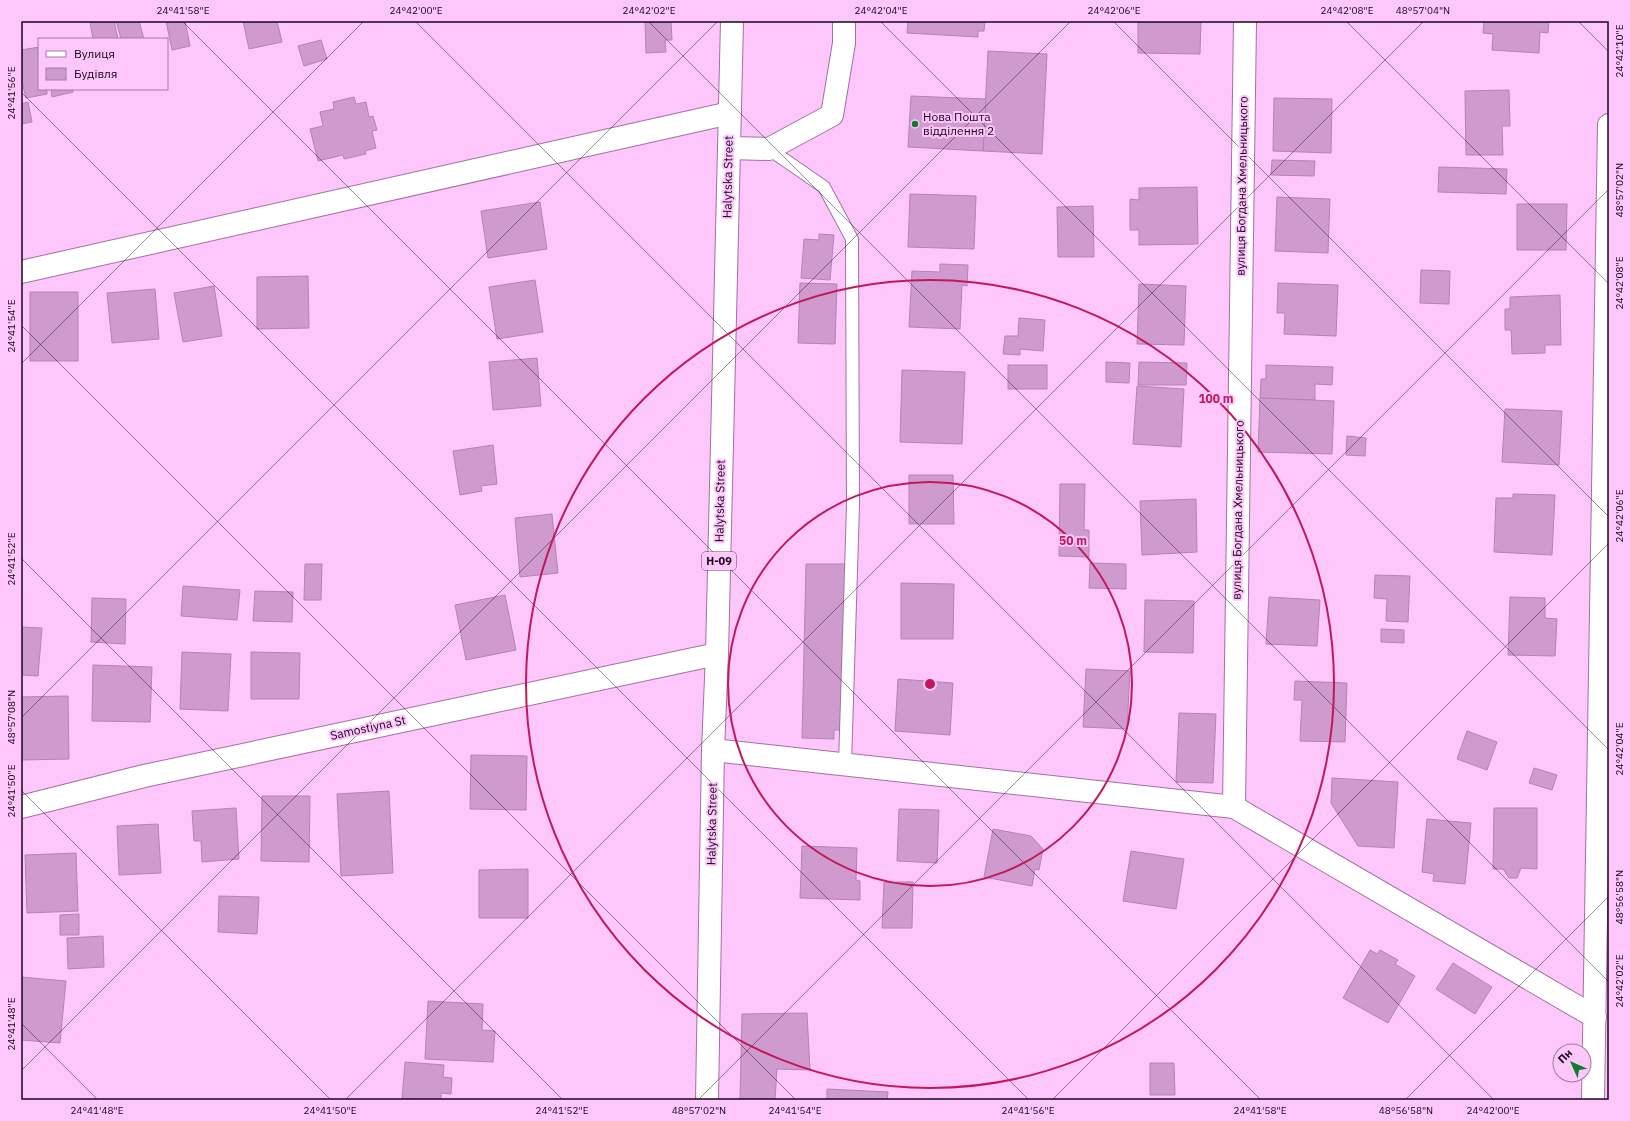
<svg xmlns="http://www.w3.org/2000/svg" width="1630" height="1121" viewBox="0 0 1630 1121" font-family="'IBM Plex Sans',sans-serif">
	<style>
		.building { fill: #cf9bce; stroke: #b582b4 }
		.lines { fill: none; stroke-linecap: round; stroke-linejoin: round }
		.lane-casing { stroke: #a271a2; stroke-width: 14 }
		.street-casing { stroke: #a271a2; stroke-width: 24 }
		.primary-casing { stroke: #a271a2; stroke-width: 24 }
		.lane { stroke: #fff; stroke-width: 12 }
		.street { stroke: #fff; stroke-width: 22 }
		.primary { stroke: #fff; stroke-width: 22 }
		.ticks { fill: none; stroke: #180618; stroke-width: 1; stroke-opacity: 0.45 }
		.ring { fill: none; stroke: #c2185b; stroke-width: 2 }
		.poi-dot { fill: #127b2f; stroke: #fec7fc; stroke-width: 1.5 }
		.labels { text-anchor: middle; stroke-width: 4; stroke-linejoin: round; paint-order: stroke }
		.shield { fill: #fec7fc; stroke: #5d405c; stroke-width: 1 }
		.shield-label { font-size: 11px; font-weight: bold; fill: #180618 }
		.poi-label { font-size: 12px; fill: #180618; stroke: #fec7fc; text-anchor: start }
		.street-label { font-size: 12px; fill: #180618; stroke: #fec7fc }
		.centre { fill: #c2185b; stroke: #fec7fc; stroke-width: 2 }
		.ring-label { font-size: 12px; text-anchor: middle; font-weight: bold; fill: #c2185b; stroke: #fec7fc; stroke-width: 4; stroke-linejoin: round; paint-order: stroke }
		.neatline { fill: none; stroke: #180618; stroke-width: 1.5 }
		.ticks-label { font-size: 10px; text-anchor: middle; fill: #180618 }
	</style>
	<rect width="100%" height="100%" fill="#fec7fc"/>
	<g class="building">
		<path d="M96,21H114L118,39H93L90,22Z"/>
		<path d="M116,21H139L144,39H121Z"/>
		<path d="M166,21H185L190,46L172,50Z"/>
		<path d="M243,21H277L282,42L249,49Z"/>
		<path d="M645,21H671L672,40H665L666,52L646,53Z"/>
		<path d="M908,21H985L984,31H978V37L907,33Z"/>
		<path d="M1138,21H1201L1200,54L1138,53Z"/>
		<path d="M1484,21H1549L1548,33L1540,32L1539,53L1492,50L1493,34L1483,33Z"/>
		<path d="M321,40L327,59L304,66L298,46Z"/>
		<path d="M39,47V89H47V94L26,98L21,78V50Z"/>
		<path d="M988,51L1047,54L1042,154L983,151Z"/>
		<path d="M51,89H73V92L52,97Z"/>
		<path d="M1509,90L1510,126H1502L1503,155H1466L1465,91Z"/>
		<path d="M911,96L986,99L983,151L908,147Z"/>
		<path d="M354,97L356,104L366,102L369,117L373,116L377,130L372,131L376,148L365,151L366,154L344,159L343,155L318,161L310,129L323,126L320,112L334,109L333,102Z"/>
		<path d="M1274,98L1332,99L1331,153L1273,151Z"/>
		<path d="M28,102L32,122L21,124V104Z"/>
		<path d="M1272,160L1315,161L1314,176L1271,175Z"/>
		<path d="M1439,167L1507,169L1506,194L1438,192Z"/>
		<path d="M1197,187L1198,244L1139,245V230H1130V199L1139,200V188Z"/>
		<path d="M910,194L976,196L974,249L908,247Z"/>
		<path d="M1277,197L1330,199L1328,253L1275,251Z"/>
		<path d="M540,202L547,249L488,258L481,211Z"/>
		<path d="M1517,204H1567L1566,250H1517Z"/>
		<path d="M1093,206L1094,257H1058L1057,207Z"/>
		<path d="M819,234L834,235L830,280L801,278L804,239L819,240Z"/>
		<path d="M940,264L968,265L967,286L962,285L960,329L909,327L912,271L940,272Z"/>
		<path d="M1421,270L1450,271L1449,304L1420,303Z"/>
		<path d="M308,276L309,328L257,329V277Z"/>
		<path d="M535,280L543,332L497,339L489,287Z"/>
		<path d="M800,283L837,284L835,344L798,343Z"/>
		<path d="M1278,283L1338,285L1336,336L1284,334L1285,313H1277Z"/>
		<path d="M1139,284L1186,286L1184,345L1137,344Z"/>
		<path d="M214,286L222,336L183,342L174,293Z"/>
		<path d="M155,289L159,339L112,343L107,293Z"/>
		<rect x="30" y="292" width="48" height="69"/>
		<path d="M1560,295L1561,345H1545V353L1512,354L1511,330H1505V309H1510V297Z"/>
		<path d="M1019,318L1045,320L1043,351L1020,349V355L1003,354L1005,336H1018Z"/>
		<path d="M537,358L541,406L493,410L489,362Z"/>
		<path d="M1106,362L1130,363L1129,383L1106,382Z"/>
		<path d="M1139,362L1187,363L1186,385H1138Z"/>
		<rect x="1008" y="365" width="39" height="24"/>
		<path d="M1266,365L1333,367L1332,385L1315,384V400L1260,398L1261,379H1266Z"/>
		<path d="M902,370L965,372L962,444L900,442Z"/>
		<path d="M1137,386L1184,389L1181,447L1133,444Z"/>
		<path d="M1260,398L1334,401L1332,454L1258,452Z"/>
		<path d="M1505,409L1562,411L1559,465L1502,462Z"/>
		<path d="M1347,436L1366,438L1365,456L1346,455Z"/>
		<path d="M493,445L497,484L481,486L482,491L460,495L453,451Z"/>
		<path d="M909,475H953L954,524H909Z"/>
		<path d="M1060,484H1085L1084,530H1089V557L1059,556Z"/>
		<path d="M1513,494L1555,495L1552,555L1494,552L1496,498H1513Z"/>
		<path d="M1196,499L1197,552L1142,555L1140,501Z"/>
		<path d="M552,514L558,573L520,577L515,518Z"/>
		<path d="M1090,563L1126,564V589L1089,588Z"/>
		<path d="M305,564H322L321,600H304Z"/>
		<path d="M806,564H846L843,730H834V739L802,738Z"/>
		<path d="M1375,575L1410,576L1408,622L1386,621L1387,599L1374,598Z"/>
		<path d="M901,583L954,584L953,639H901Z"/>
		<path d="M183,586L240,590L237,620L181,616Z"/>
		<path d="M255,591L293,592L292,622L253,621Z"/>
		<path d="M505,595L516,650L466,660L455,605Z"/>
		<path d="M1269,597L1320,600L1317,646L1266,644Z"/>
		<path d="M1510,597L1545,598V618L1557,619L1555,656L1508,655Z"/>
		<path d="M92,598L126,599L125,644L91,642Z"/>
		<path d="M1145,600L1194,601L1193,653L1144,652Z"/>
		<path d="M21,627L42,628L38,676L21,675Z"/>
		<path d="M1381,629L1404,630V643L1381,642Z"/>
		<path d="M182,652L231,654L228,711L180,709Z"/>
		<path d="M251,652L300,653L299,699H251Z"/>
		<path d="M93,665L152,667L150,722L92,721Z"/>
		<path d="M1086,669L1130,671L1127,729L1083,727Z"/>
		<path d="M898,679L953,683L950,735L895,731Z"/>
		<path d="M1295,681L1347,683L1345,742L1300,741L1302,700H1294Z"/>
		<path d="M68,696L69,759L21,760V697Z"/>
		<path d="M1179,713L1216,714L1213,783L1176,782Z"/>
		<path d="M1467,731L1497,742L1487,770L1457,759Z"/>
		<path d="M471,755L527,756L526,810L470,809Z"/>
		<path d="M1534,768L1557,775L1552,790L1529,783Z"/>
		<path d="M1332,778L1398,782L1394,848L1358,846L1331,803Z"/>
		<path d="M389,791L393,873L341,876L337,794Z"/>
		<path d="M262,796H310L309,862L261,861Z"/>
		<path d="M236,808L239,859L202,862L201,841H194L192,811Z"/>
		<path d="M1494,808H1537V869L1521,868L1517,878H1509L1503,869H1493Z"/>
		<path d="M899,809L939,810L937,863L897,861Z"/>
		<path d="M1427,819L1471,823L1465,884L1433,881L1434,874L1422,872Z"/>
		<path d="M158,824L161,873L119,875L117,826Z"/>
		<path d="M993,829L1031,836L1043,849L1039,870L1035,869L1032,886L984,877Z"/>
		<path d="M802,846L857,848L856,880L860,881V900L800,898Z"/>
		<path d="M1131,851L1184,859L1176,909L1123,901Z"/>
		<path d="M76,853L78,911L27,913L25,855Z"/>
		<path d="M528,869V918H479V870Z"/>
		<path d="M884,882H913L912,928H882Z"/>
		<path d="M219,896L259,897L257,934L218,932Z"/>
		<path d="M79,914V935H60V915Z"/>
		<path d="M103,936L104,967L68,969L67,938Z"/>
		<path d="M1370,950L1377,954L1380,950L1398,960L1395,964L1415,976L1388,1023L1343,998Z"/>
		<path d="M1453,963L1492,987L1475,1014L1436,989Z"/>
		<path d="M21,977L66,981L60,1043L21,1040Z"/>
		<path d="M428,1001L483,1004L482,1030L495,1031L493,1062L425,1059Z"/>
		<path d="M807,1013L810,1070L777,1069L775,1099H740L742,1014Z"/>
		<path d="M405,1062L444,1065L443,1077L452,1078L451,1094L441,1093V1100L402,1099Z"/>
		<path d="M1150,1063H1174L1175,1095H1150Z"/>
		<path d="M827,1089L888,1092L887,1100H827Z"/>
	</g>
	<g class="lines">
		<defs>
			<path id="lane" d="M769,149L824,187L852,239L853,506L845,764"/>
			<g id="street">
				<path d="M729,148L769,149L832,115L844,43V21"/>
				<path d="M21,272L730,113"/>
				<path d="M713,750L1234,807L1595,1017"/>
				<path d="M21,807L144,776L717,654"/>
				<path d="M1234,807L1245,21"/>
				<path d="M1593,1100L1609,125"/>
			</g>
			<path id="primary" d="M707,1100L713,750L717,654L732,21"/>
		</defs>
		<use href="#lane" class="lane-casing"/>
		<use href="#street" class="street-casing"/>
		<use href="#primary" class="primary-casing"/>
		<use href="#lane" class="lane"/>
		<use href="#street" class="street"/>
		<use href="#primary" class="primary"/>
	</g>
	<path class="ticks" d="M182,21L1261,1100M415,21L1494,1100M648,21L1609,982M880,21L1609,750M1113,21L1609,517M1346,21L1609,284M1578,21L1609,52M21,92L1029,1100M21,325L796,1100M21,364L364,21M21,558L563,1100M21,718L718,21M21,790L331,1100M21,1023L98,1100M21,1071L1071,21M345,1100L1424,21M698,1100L1609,189M1052,1100L1609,543M1405,1100L1609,896"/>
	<g class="ring">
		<circle cx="930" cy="684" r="202"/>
		<circle cx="930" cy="684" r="404"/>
	</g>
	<circle class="poi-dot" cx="915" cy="124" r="4"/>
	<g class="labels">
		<rect class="shield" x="702" y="552" width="34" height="18" rx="3"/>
		<g class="shield-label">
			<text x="719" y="565">Н-09</text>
		</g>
		<g class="poi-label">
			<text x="923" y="121">Нова Пошта<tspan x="923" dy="14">відділення 2</tspan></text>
		</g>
		<g class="street-label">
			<text transform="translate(728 177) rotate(-89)" y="4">Halytska Street</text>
			<text transform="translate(1242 186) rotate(-89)" y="4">вулиця Богдана Хмельницького</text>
			<text transform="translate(720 501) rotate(-89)" y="4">Halytska Street</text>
			<text transform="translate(1238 510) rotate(-89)" y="4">вулиця Богдана Хмельницького</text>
			<text transform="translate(368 728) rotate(-12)" y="4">Samostiyna St</text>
			<text transform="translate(712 824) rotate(-89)" y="4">Halytska Street</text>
		</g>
	</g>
	<circle cx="930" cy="684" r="6" class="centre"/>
	<g class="ring-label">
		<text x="1216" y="403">100 m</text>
		<text x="1073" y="545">50 m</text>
	</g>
	<rect width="1630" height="1121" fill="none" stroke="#fec7fc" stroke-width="44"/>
	<rect x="38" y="38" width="130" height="52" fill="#fec7fc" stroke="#a27aa1"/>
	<rect x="46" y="51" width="20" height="6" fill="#ffffff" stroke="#a27aa1"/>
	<text x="74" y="58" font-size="12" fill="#180618">Вулиця</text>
	<rect x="46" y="68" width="20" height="12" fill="#cf9bce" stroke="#a27aa1"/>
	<text x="74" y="78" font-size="12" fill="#180618">Будівля</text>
	<g transform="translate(1572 1063) rotate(315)"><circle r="19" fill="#fec7fc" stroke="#a27aa1"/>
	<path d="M0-3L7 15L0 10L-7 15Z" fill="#127b2f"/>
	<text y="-6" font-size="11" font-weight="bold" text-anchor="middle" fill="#180618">Пн</text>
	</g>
	<rect x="22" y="22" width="1586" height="1077" class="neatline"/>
	<g class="ticks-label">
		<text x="183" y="14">24°41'58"E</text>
		<text x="416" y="14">24°42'00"E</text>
		<text x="649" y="14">24°42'02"E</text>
		<text x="881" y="14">24°42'04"E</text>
		<text x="1114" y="14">24°42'06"E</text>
		<text x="1347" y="14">24°42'08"E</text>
		<text x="1423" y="14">48°57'04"N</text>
		<text transform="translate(1619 51) rotate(-90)" y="4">24°42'10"E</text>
		<text transform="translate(11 93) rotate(-90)" y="4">24°41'56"E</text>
		<text transform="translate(1619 190) rotate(-90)" y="4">48°57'02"N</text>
		<text transform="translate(1619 283) rotate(-90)" y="4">24°42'08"E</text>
		<text transform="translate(11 326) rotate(-90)" y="4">24°41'54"E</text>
		<text transform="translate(1619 516) rotate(-90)" y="4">24°42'06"E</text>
		<text transform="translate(11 559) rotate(-90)" y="4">24°41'52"E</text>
		<text transform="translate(11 717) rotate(-90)" y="4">48°57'08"N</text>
		<text transform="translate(1619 749) rotate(-90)" y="4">24°42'04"E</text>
		<text transform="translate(11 791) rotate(-90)" y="4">24°41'50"E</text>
		<text transform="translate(1619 897) rotate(-90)" y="4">48°56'58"N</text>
		<text transform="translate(1619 981) rotate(-90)" y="4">24°42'02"E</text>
		<text transform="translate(11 1024) rotate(-90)" y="4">24°41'48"E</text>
		<text x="97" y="1114">24°41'48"E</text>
		<text x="330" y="1114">24°41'50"E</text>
		<text x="562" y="1114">24°41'52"E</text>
		<text x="699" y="1114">48°57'02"N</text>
		<text x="795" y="1114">24°41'54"E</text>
		<text x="1028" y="1114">24°41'56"E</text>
		<text x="1260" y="1114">24°41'58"E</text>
		<text x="1406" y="1114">48°56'58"N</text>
		<text x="1493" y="1114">24°42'00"E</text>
	</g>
</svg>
